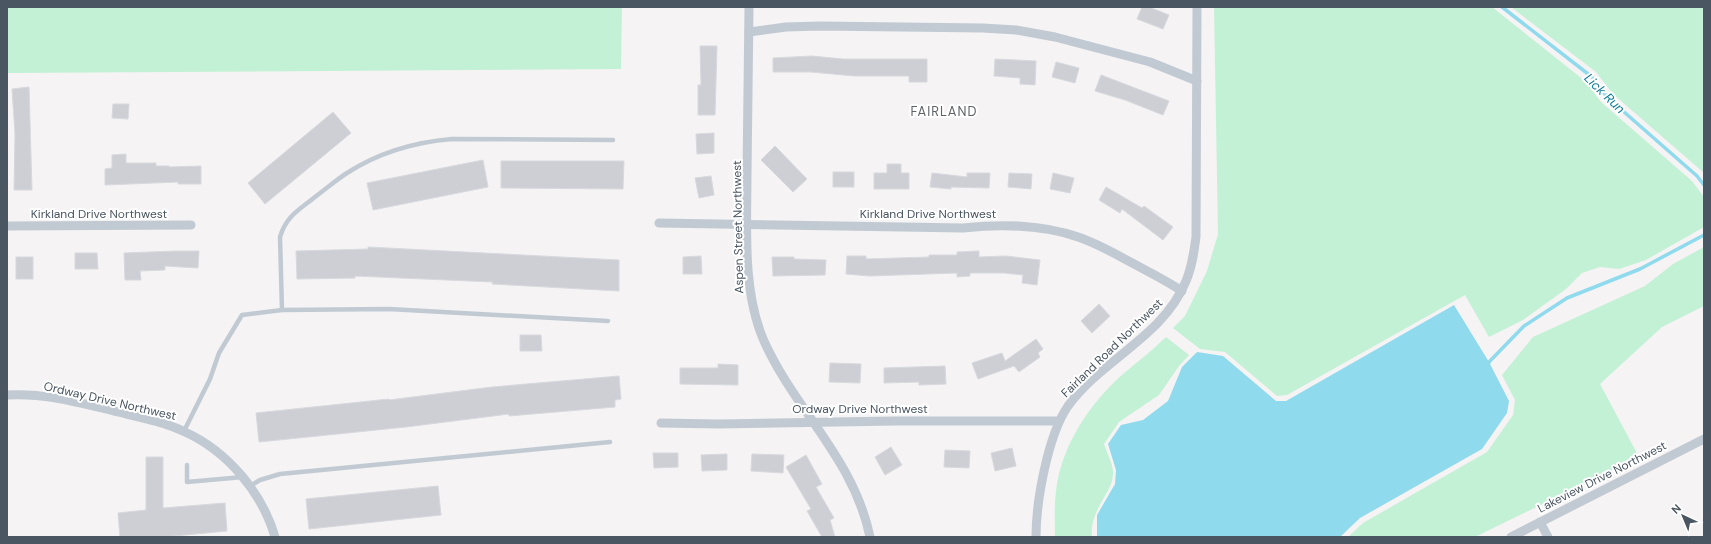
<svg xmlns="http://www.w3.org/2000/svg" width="1711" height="544" viewBox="0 0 1711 544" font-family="'DM Sans',sans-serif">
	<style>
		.green { fill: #c3f1d5 }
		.water { fill: #90daee }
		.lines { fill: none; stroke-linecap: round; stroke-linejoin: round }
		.stream { stroke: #90daee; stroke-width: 3.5 }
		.building { fill: #cdcfd5; stroke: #d7d9de }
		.service { stroke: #c1cad2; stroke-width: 4.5 }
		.minor { stroke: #c1cad2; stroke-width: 9 }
		.labels { text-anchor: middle; stroke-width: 4; stroke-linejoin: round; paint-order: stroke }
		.street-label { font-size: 12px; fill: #4a5661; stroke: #fff }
		.water-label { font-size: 13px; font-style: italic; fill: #0c7c9b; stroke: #fff }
		.neighbourhood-label { font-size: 13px; letter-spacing: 1px; fill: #5f6368; stroke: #fff }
	</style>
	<rect width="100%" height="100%" fill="#f5f3f3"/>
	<g class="green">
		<path d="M7,7H622L621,69L7,73Z"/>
		<path d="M1214,7H1492L1585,81L1601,102L1692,181L1704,197V227L1646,260L1619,269L1600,267L1582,273L1566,289L1523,320L1489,337L1465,295L1287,395L1277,396L1225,352L1200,349L1173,328L1185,316L1207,271L1218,234Z"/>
		<path d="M1511,7H1704V173L1613,94L1596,72Z"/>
		<path d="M1704,247V306L1662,327L1600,384L1639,457L1475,537H1348L1363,523L1487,452L1513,415L1515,400L1502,375L1533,337L1645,286L1673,264Z"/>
		<path d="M1166,337L1189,355L1179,366L1159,395L1119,422L1104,444C1107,453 1112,462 1113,471C1115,492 1089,508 1092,537H1055C1055,522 1054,506 1056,491C1061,447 1089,404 1122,375C1137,362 1152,351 1166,337Z"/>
	</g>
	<path class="water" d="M1454,305L1489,362L1509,401L1507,413L1482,449L1360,518L1340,537H1097V515L1115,484L1116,470L1108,444L1121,425L1143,420L1168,401L1182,367L1197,352L1223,356L1276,401H1286Z"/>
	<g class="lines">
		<g class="stream">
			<path d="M1502,7L1592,77L1607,97L1697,176L1704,185"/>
			<path d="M1488,366L1489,362L1524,326L1567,298L1640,269L1704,235"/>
		</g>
	</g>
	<g class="building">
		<path d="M1142,7H1149L1169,15L1163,29L1137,19Z"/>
		<path d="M700,46H717L715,115H698V85H701Z"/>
		<path d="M812,56L843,59H927V82H909V76H854L811,72H773V58Z"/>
		<path d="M995,59L1036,61L1035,85L1020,84V78L994,76Z"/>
		<path d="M1056,62L1079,68L1075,83L1052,77Z"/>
		<path d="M1101,75L1169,101L1163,115L1125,100L1095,91Z"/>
		<path d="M29,87L32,190H14L15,134L12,89Z"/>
		<path d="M113,104H129L128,119L112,118Z"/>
		<path d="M333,112L351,133L265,204L248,183Z"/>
		<path d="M714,133V153L697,154L696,134Z"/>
		<path d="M775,146L807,179L793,192L761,160Z"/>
		<path d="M126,154V163H156V166H169V167L201,166V184H178V182L105,185V169L112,168V155Z"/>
		<path d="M483,160L488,187L373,210L367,183Z"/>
		<path d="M501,161H624L623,189L501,188Z"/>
		<path d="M887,164H901V173H909V189H874V173H887Z"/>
		<rect x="833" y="172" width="21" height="15"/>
		<path d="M932,173L967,177V173H990L989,188L951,187V189L930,187Z"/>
		<path d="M1009,173L1032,174L1031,189L1008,187Z"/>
		<path d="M1053,173L1074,178L1070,193L1050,189Z"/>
		<path d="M711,176L714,195L699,198L695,178Z"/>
		<path d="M1106,187L1142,208L1144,206L1173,227L1163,240L1122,209L1120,213L1099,200Z"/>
		<path d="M368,247L619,260V291L492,284L493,282L355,276V278L297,279L296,251L368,249Z"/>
		<path d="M177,251H199L198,268L165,266V270L140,271L141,280H125L124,253Z"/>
		<path d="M979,251V257L1006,256L1040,260L1037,285L1022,283L1023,275L1004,273H970V276L957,277V273L869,276L846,274L847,256H866V259L929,257V255H957V252Z"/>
		<path d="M75,253H97L98,269H75Z"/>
		<path d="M701,256L702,274H683V257Z"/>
		<rect x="16" y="257" width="17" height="22"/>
		<path d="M772,257H794V259L826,260L825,275L773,276Z"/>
		<path d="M1099,304L1110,316L1092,333L1081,321Z"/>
		<path d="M520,335H541L542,351H520Z"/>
		<path d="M1036,339L1043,349L1038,353L1040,357L1019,372L1014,366L978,379L972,363L1002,353L1005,361Z"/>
		<path d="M830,363L861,364L860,383L829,382Z"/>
		<path d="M718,364L738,365V385L680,384V368H718Z"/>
		<path d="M945,366L946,384L919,385V382L884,383V368Z"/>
		<path d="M619,376L621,399L615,400V407L509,416V414L406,427L259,442L256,413L389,399V400L492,387Z"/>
		<path d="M891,447L902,465L885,475L875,457Z"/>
		<path d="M1012,448L1016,466L995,471L991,453Z"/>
		<path d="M945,450L970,451L969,468L944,467Z"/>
		<path d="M653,453H678V467L654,468Z"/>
		<path d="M727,454V470L702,471L701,455Z"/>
		<path d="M752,454L784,455L783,473L751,471Z"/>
		<path d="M806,455L822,484L816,487L834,518L830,520L835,537H822L807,511L811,509L786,467Z"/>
		<path d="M146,457H163V508L225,503L227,531L164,537H120L118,513L146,510Z"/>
		<path d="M438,486L441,515L309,529L306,499Z"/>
	</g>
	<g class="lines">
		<g class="service">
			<path d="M282,310L280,237C286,216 299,210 315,197C326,189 336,180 347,173C378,153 416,142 452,139L613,140"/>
			<path d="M184,431L210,379L219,353L242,315L282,310L389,309L608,321"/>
			<path d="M187,465V482L243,477"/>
			<path d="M250,486L260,480L280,474L610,442"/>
		</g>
		<g class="minor">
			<path d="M749,7C748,63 748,118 747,174C747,227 742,291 764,341C795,410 854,459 870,537"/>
			<path d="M749,32L786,27L820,26L983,28L1016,30L1055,37L1150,62L1197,81"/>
			<path d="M659,223L963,228C1002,224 1041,224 1078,237C1099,244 1117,255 1136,265C1151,273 1167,281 1182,291"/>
			<path d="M7,226L191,225"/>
			<path d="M7,395C41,393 73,401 106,409C132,416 160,420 185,432C227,451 262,492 275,537"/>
			<path d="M661,423L718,424L895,421H1059"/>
			<path d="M1540,522L1548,537"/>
			<path d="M1036,537C1036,501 1048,435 1068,406C1102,359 1163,337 1186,281C1192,267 1194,252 1196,237L1197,7"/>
			<path d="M1511,537L1704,439"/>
		</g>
	</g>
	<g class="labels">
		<g class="street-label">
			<text x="99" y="218">Kirkland Drive Northwest</text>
			<text x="928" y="218">Kirkland Drive Northwest</text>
			<text transform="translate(738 227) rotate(-91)" y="4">Aspen Street Northwest</text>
			<text transform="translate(1112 348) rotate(-44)" y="4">Fairland Road Northwest</text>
			<text transform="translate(110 401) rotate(13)" y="4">Ordway Drive Northwest</text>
			<text x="860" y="413">Ordway Drive Northwest</text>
			<text transform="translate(1602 477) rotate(-27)" y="4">Lakeview Drive Northwest</text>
		</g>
		<g class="water-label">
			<text transform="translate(1605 93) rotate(44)" y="5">Lick Run</text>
		</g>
		<g class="neighbourhood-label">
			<text x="944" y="116">FAIRLAND</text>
		</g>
	</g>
	<rect width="1711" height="544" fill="none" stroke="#4a5661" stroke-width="16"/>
	<g transform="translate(1683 516) rotate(316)" stroke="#ffffff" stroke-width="3" paint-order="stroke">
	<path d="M0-3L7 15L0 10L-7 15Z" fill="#4a5661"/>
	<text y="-6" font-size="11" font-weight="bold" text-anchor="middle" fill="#4a5661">N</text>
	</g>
</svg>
